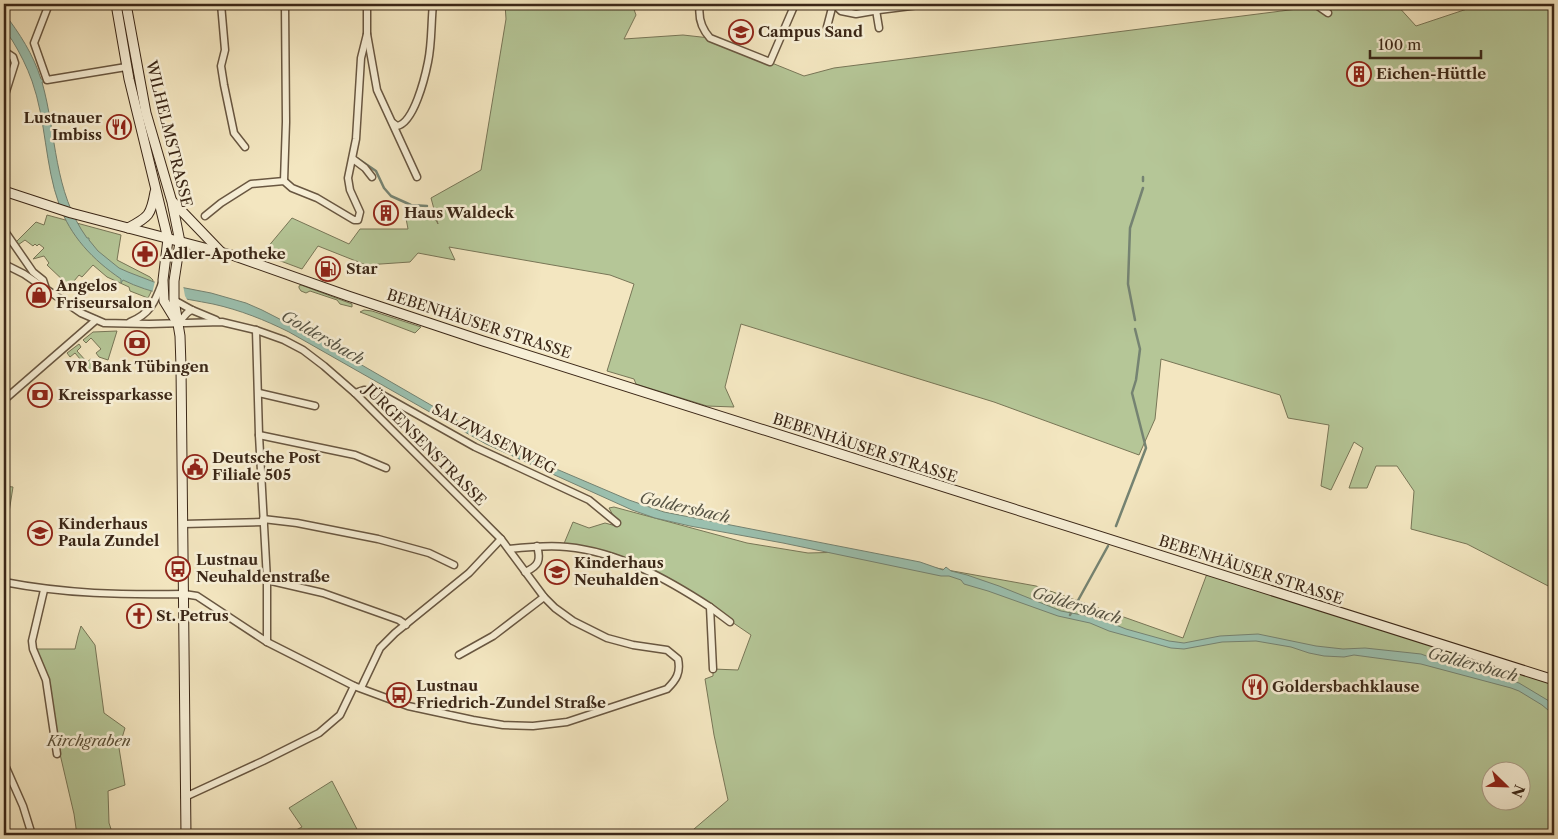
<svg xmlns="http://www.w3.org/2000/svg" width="1558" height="839" viewBox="0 0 1558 839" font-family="'Libre Caslon Text',serif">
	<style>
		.green { fill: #b5c697; stroke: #787657; fill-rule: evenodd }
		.water { fill: #9bc0af; stroke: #758372 }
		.pier { fill: #f3e6c0 }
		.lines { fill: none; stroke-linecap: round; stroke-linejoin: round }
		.stream { stroke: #758372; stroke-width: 2.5 }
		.street-casing { stroke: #695741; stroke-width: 9 }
		.secondary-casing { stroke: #3b2717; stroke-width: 11 }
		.street { stroke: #f7efd6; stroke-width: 6 }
		.secondary { stroke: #f7efd6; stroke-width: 9 }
		.labels { text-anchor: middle; stroke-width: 5; stroke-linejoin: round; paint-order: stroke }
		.poi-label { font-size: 15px; font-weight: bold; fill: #3b2717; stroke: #f7efd6; text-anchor: start }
		.street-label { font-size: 15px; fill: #3b2717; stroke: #f7efd6 }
		.park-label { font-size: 15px; font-style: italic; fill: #5a4f37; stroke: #f7efd6 }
		.water-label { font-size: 16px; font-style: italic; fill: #585545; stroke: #f7efd6 }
	</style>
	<rect width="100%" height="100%" fill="#f3e6c0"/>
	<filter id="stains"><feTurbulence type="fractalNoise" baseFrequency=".004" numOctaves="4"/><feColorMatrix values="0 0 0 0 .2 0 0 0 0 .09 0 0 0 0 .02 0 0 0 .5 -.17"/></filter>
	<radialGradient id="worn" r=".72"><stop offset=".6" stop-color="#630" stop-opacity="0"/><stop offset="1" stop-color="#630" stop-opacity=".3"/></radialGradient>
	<g class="green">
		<path d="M505,4H632L636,15L624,39L683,35L710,38L804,76L834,68L1305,8L1319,4H1396L1416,26L1482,4H1554V589L1467,544L1411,529L1414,491L1397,466H1376L1367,488H1349L1363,448L1354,442L1331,490L1321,486L1329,425L1288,418L1280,395L1161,359L1155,419L1139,455L994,402L741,324L725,387L734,407L707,406L636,384L634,379L607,371L634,284L610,275L449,247L455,260L418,253L410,262L366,265L318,246L302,269L262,254L292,218L349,244L360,229H408L405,213L431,211L438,224L431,198L481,170L506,19Z"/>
		<path d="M47,215L121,235L117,260L150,277L153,280L151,292L148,298L130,291L129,287L107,277L93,265L82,277L79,275L64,293L61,291L67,284L47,265L49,263L44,256L33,259L44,248L39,244L37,246L35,244L33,246L25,240L18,245L16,242L36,222L44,225Z"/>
		<path d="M301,285L352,304V307L340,304L337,300L310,291L306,293L301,291L299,288V286Z"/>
		<path d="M364,310L372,311L421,327L415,333L360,312Z"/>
		<path d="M117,331L108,360L99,357L96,353L101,349L91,338L86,343L83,340L93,332Z"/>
		<path d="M79,344L81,347L77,351L87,362L91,359L92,362V369L90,371L83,369L86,366L75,353L70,357L67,353Z"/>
		<path d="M4,486L13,487L7,525H4Z"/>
		<path d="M614,507L747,543L808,553L847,552L1036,586L1183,638L1208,571L1554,683V835H687L728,800L714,735L705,679L713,676V669L738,670L751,635L710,607L630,563L563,546L573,522L589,528L605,523L616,526L619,520L614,517L609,508ZM1490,772H1520V802H1490Z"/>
		<path d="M81,626L95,645L104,713L125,728L119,748L125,785L108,791L109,823L113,835H77L74,814L60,754L57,749L49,694L33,649H75L78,636Z"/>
		<path d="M332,781L360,835H286L302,827L289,808Z"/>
	</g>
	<path class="water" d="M4,13C20,34 33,54 41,79L44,80V82H42C57,135 53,191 87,238H89V240L98,251L119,268L128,272L154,282L211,293L246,303L262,310L303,331L474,430L554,468L629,500L664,512L920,562L943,570L946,567L951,571L967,575L999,586L1061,611L1098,618L1126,629L1169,641L1184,643L1220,636L1258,634L1316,646L1343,649L1365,648L1421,654L1451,665L1519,683L1554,704V715L1542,705L1519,691L1511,688L1421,664L1354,655L1344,657L1324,656L1309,653L1291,647L1256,641L1222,642L1184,649L1171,648L1109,631L1090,623L1058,616L988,591L964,584L961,580L949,576H941L783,543L690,526L655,518L632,510L486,444L289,332C265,320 240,310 213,304C182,298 151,294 123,280L121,283V279C93,260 70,236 59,204C45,166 46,120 32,81C27,67 20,53 12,40C10,37 5,32 4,28C3,24 4,17 4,13Z"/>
	<path class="pier" d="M155,281L183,285L185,296L188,301L152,294Z"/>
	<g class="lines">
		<g class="stream">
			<path d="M357,158L376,171L384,188L391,196L411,205L427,206"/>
			<path d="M1143,181V177"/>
			<path d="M1135,320L1128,284L1130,228L1143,188"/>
			<path d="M1116,526L1146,448L1132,393L1136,380L1140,349L1135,329"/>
			<path d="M1070,615L1108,546"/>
		</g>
		<defs>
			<g id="street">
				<path d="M49,4L34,43L47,80L126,67"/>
				<path d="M221,4L225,50L221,66L224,85L234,133L245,147"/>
				<path d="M367,4V34L377,90L417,177"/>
				<path d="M700,4C698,16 701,28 710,38L770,62L795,4"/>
				<path d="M834,4L841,11L856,14L879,10L927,4"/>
				<path d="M1315,4L1328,13"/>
				<path d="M876,10L879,28"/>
				<path d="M827,27L833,4"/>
				<path d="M4,51L13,57L15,63L4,98"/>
				<path d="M393,123L397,126C414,123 425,77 428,62C432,43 431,23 433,4"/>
				<path d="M353,159L365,168L372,177"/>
				<path d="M284,181L286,122L285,4"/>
				<path d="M205,216L221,203L251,184L284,181L292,188L317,198L354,220H358L360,212L350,190L348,178L356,139L361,58L367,34"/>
				<path d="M4,230L33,272L43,280L46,289"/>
				<path d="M4,264L24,274L81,313L104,323L149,324L222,322L256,330L284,340L303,350L324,366L355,393L501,539L544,597L555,608L573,621L607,638L633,645L667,650L678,659C681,673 676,680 667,689L567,722L533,726L503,725L473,720L408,706L354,686L267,642L197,596L184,594C122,595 66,594 4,582"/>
				<path d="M174,300L192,310L216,320"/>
				<path d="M130,322C150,314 155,302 162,283"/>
				<path d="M177,324C183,320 185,312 192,310"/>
				<path d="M256,330L259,435L267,580V642"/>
				<path d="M259,393L315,406"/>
				<path d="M355,393L364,390L379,393L475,447L589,500L617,523"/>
				<path d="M4,400L96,320"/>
				<path d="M259,435L355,455L386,468"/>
				<path d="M263,519L297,523L378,539L429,553L454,565"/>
				<path d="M183,524L264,522"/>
				<path d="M509,549C528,547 548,545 567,547C619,552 667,579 710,607L713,669"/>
				<path d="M525,572C539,566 541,560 537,546"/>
				<path d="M267,580L323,593L399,620L406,625"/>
				<path d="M44,590L32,641L33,649L46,680L57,754"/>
				<path d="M710,607L730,622"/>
				<path d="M459,655L493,636L544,597"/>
				<path d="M361,688L380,648L395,633L469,573L501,539"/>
				<path d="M4,763L23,806L32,835"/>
				<path d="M185,797L263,761L319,733L340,715L354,686"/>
			</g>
			<g id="secondary">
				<path d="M116,4L129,79L168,239L163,280L164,301L175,319"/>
				<path d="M126,4L146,113L172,202L180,242L174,281V300L180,336L181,367L186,835"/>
				<path d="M4,191L71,213L235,256L348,296L483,341L1554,680"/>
				<path d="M173,202L221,252"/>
				<path d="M128,228C149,217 151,215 155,192"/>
			</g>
		</defs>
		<use href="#street" class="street-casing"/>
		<use href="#secondary" class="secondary-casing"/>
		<use href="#street" class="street"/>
		<use href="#secondary" class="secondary"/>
	</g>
	<defs>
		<symbol id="university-ring" viewBox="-11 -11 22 22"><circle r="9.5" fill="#f7efd6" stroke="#8f2418" stroke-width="1.5"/><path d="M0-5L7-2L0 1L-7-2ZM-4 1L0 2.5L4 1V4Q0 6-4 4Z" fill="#8f2418"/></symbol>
		<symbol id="building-ring" viewBox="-11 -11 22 22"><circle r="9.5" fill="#f7efd6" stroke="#8f2418" stroke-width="1.5"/><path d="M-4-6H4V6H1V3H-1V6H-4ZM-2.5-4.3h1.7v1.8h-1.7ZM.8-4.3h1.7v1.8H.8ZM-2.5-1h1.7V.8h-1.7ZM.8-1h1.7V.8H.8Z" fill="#8f2418"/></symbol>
		<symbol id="restaurant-ring" viewBox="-11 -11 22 22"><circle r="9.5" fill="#f7efd6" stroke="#8f2418" stroke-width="1.5"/><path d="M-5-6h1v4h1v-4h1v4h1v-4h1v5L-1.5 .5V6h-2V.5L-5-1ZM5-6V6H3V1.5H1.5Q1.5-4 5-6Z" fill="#8f2418"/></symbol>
		<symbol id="pharmacy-ring" viewBox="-11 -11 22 22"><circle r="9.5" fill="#f7efd6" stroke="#8f2418" stroke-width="1.5"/><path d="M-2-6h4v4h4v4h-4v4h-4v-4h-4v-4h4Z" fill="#8f2418"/></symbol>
		<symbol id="fuel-ring" viewBox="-11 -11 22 22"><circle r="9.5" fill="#f7efd6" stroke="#8f2418" stroke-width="1.5"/><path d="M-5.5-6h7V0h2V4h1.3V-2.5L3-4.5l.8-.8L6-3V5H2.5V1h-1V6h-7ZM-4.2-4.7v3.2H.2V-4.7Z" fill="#8f2418"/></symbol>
		<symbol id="shop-ring" viewBox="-11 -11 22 22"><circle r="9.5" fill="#f7efd6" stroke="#8f2418" stroke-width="1.5"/><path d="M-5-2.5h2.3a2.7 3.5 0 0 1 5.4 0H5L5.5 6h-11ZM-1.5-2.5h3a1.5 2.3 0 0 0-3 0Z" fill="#8f2418"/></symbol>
		<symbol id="bank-ring" viewBox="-11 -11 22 22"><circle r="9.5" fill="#f7efd6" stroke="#8f2418" stroke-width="1.5"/><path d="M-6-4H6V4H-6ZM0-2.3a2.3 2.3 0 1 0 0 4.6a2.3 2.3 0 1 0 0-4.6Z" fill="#8f2418"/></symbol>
		<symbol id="civic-ring" viewBox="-11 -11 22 22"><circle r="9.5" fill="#f7efd6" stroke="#8f2418" stroke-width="1.5"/><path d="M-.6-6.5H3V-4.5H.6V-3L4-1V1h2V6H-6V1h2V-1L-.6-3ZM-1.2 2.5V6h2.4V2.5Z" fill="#8f2418"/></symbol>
		<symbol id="school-ring" viewBox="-11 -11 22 22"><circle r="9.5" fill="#f7efd6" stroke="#8f2418" stroke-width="1.5"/><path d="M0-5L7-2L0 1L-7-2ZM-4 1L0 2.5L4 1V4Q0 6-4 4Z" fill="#8f2418"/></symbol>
		<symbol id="bus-ring" viewBox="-11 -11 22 22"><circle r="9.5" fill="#f7efd6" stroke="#8f2418" stroke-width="1.5"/><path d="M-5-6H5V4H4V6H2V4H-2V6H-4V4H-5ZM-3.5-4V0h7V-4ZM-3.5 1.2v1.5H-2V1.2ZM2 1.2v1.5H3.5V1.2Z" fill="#8f2418"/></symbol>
		<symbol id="church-ring" viewBox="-11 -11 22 22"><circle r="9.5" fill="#f7efd6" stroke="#8f2418" stroke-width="1.5"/><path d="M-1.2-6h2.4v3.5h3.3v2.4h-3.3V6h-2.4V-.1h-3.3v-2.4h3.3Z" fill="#8f2418"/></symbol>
	</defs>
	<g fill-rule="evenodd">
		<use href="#university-ring" x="727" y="18" width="28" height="28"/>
		<use href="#building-ring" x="1345" y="60" width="28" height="28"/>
		<use href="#restaurant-ring" x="105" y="113" width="28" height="28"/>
		<use href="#building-ring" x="372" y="199" width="28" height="28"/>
		<use href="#pharmacy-ring" x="131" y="240" width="28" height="28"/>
		<use href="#fuel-ring" x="314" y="255" width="28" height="28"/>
		<use href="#shop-ring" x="25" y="281" width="28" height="28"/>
		<use href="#bank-ring" x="123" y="329" width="28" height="28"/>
		<use href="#bank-ring" x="26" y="381" width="28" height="28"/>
		<use href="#civic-ring" x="181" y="453" width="28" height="28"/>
		<use href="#school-ring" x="26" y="519" width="28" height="28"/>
		<use href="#bus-ring" x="164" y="555" width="28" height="28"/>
		<use href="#school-ring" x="543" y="558" width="28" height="28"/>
		<use href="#church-ring" x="125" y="602" width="28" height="28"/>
		<use href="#restaurant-ring" x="1241" y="673" width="28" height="28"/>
		<use href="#bus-ring" x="385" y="681" width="28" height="28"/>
	</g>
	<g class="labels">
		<g class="poi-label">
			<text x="758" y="37">Campus Sand</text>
			<text x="1376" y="79">Eichen-Hüttle</text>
			<text x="102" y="123" text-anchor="end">Lustnauer<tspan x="102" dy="17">Imbiss</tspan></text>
			<text x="404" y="218">Haus Waldeck</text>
			<text x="162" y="259">Adler-Apotheke</text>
			<text x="346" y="274">Star</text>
			<text x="56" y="291">Angelos<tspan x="56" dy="17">Friseursalon</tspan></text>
			<text x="137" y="372" text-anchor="middle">VR Bank Tübingen</text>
			<text x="58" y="400">Kreissparkasse</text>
			<text x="212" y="463">Deutsche Post<tspan x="212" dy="17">Filiale 505</tspan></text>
			<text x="58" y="529">Kinderhaus<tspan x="58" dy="17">Paula Zundel</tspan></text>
			<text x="196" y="565">Lustnau<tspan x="196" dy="17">Neuhaldenstraße</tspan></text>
			<text x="574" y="568">Kinderhaus<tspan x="574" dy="17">Neuhalden</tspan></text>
			<text x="156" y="621">St. Petrus</text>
			<text x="416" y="691">Lustnau<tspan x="416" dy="17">Friedrich-Zundel Straße</tspan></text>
			<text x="1272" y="692">Goldersbachklause</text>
		</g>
		<g class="street-label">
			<text transform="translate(169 134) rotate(76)" y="5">WILHELMSTRASSE</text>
			<text transform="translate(479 324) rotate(18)" y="5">BEBENHÄUSER STRASSE</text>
			<text transform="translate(494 439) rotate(27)" y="5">SALZWASENWEG</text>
			<text transform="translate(425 445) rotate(45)" y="5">JÜRGENSENSTRASSE</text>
			<text transform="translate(865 448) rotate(18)" y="5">BEBENHÄUSER STRASSE</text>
			<text transform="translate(1251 570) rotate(18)" y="5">BEBENHÄUSER STRASSE</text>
		</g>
		<g class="park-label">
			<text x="89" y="746">Kirchgraben</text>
		</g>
		<g class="water-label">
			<text transform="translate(323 337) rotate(30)" y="6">Goldersbach</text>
			<text transform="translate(685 507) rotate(13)" y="6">Goldersbach</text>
			<text transform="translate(1077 605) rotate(17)" y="6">Goldersbach</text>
			<text transform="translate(1473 664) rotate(15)" y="6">Goldersbach</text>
		</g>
	</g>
	<rect width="1558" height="839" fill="none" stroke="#f3e6c0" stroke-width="20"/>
	<rect x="5" y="5" width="1548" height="829" fill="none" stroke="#3b2717" stroke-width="2.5"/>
	<rect x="10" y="10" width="1538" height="819" fill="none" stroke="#3b2717"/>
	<g transform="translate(1506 786) rotate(113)"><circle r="24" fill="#f7efd6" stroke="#ac9f8a"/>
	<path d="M0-4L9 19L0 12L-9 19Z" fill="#8f2418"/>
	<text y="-8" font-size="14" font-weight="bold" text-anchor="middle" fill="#3b2717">N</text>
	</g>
	<path d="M1370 50v8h111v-8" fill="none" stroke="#3b2717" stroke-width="2.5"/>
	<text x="1378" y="50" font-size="15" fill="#3b2717" stroke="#f7efd6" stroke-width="4" paint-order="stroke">100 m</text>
	<rect width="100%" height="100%" filter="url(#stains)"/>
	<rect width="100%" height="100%" fill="url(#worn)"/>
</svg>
